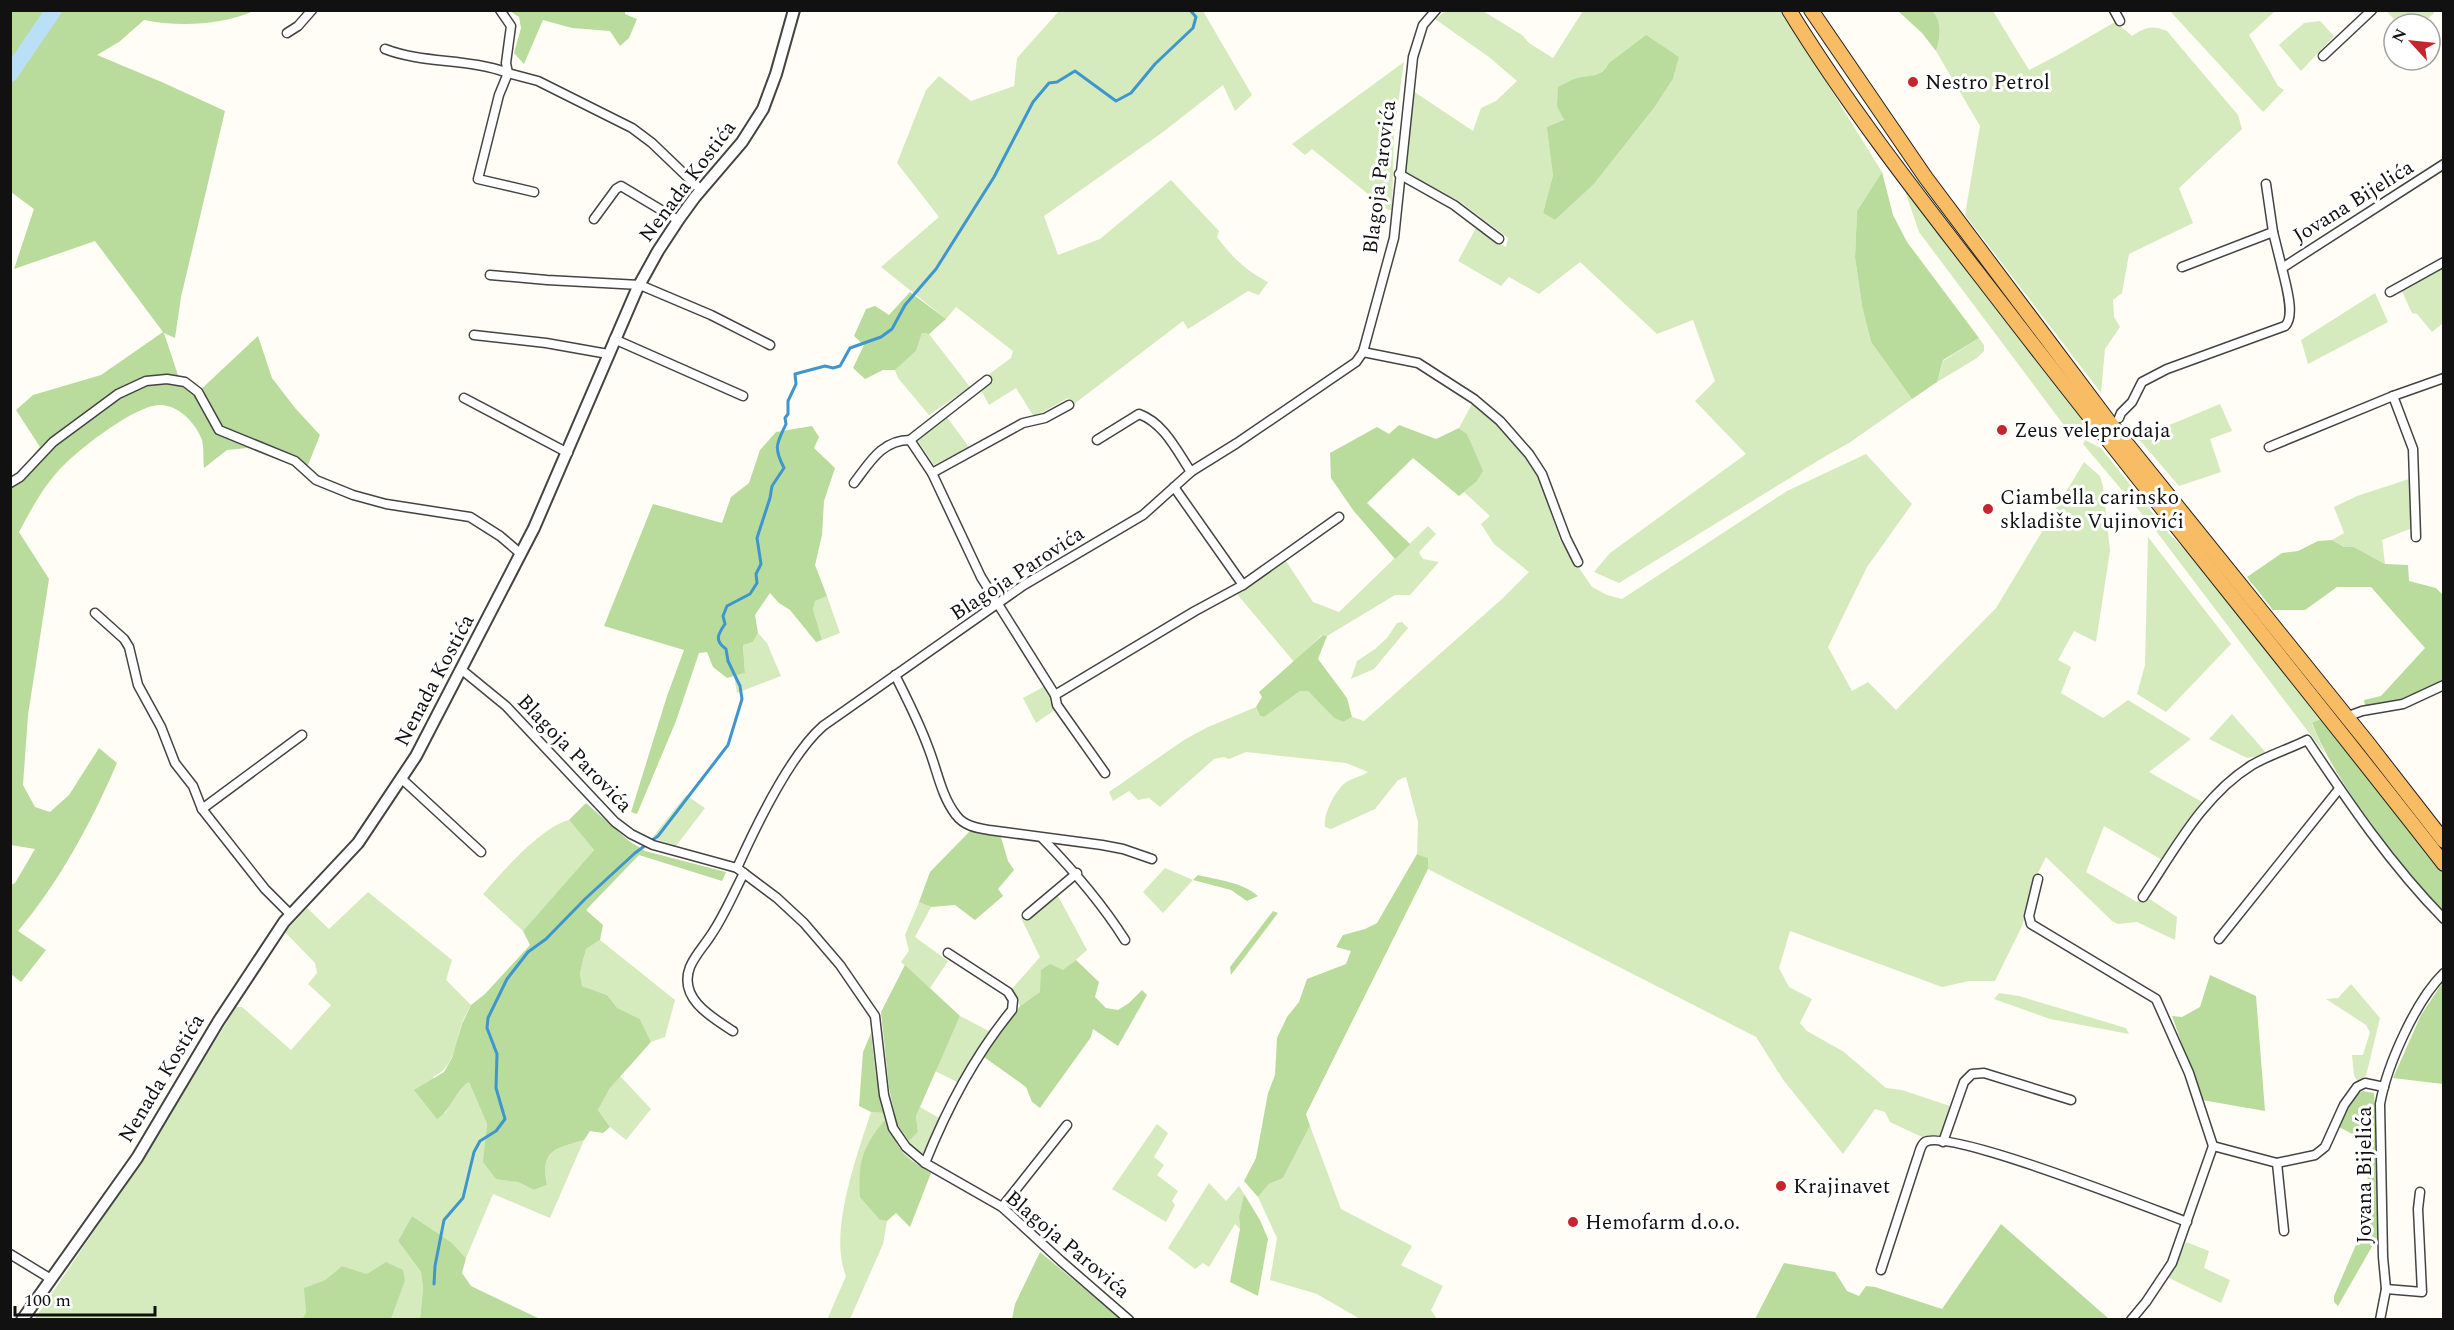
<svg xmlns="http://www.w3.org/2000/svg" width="2454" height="1330" viewBox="0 0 2454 1330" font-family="Spectral,serif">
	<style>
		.green { fill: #d5ebbd; fill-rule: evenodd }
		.forest { fill: #b9dc9c }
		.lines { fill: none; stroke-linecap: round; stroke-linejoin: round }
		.stream { stroke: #3f96cf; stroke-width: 3 }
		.river { stroke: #b9e0f7; stroke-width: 16 }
		.minor-casing { stroke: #444; stroke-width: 11 }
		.tertiary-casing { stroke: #444; stroke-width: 14 }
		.trunk-casing { stroke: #222; stroke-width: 16 }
		.minor { stroke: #fff; stroke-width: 8 }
		.tertiary { stroke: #fff; stroke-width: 10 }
		.trunk { stroke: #f7bc64; stroke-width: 14 }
		.poi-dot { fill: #c4262e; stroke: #fff; stroke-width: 2 }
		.labels { text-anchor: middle; stroke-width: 6; stroke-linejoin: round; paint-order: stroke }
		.poi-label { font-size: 21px; fill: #111; stroke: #fff; text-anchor: start }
		.street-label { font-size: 21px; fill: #111; stroke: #fff }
	</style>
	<rect width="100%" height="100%" fill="#fffdf5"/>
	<g class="green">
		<path d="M1059,11H1203L1252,95L1235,111L1223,85L1163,132L1044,216L1058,255L1100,239L1171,180L1219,231L1217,237C1232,257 1246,271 1268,282L1259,295L1248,291L1188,329L1183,321L1074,404L1068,398L1034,417L1016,388L989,405L981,390L993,382L988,375L1011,358L1013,351L956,307L946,319L881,267L939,217L897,163L926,90L939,76L971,101L1014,86L1017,58Z"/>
		<path d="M1446,11H1483L1522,35L1529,43L1553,58L1583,11H1782L1882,172L1857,211L1855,257L1862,306L1871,342L1912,399L1849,443L1829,454L1619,583L1594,572L1610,553L1746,454L1695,401L1715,381L1693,320L1657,334L1580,262L1539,294L1509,277L1501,286L1458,261L1476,228L1506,247L1508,238L1459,201L1404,172L1413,91L1473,131L1481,108L1496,101L1517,81L1489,57L1435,19ZM1667,50L1679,57L1673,79L1654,108L1594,184L1555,220L1543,213L1553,175L1552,154L1577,78C1589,77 1602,76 1608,64Z"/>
		<path d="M1932,11H1993L2029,70L2058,55L2115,22L2132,36C2146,27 2151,25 2167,31L2238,115L2242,129L2179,188L2193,223L2129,254L2122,293L2113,300L2114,317L2120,327L2105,349L2101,393L1965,215L1980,126L1936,51C1941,39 1942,21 1932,11Z"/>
		<path d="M2170,11H2275L2249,35L2278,86L2284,90L2263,112Z"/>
		<path d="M2433,11L2434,13L2422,24H2399L2386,11Z"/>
		<path d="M2320,21L2334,36L2301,71L2279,45L2304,23Z"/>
		<path d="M1404,62L1394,132L1392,210H1388L1312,149L1305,155L1292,144Z"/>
		<path d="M1902,182L2095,432L2075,435L2069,432L1919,232Z"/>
		<path d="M2442,268L2443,323L2432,332L2417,314L2412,313L2401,289Z"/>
		<path d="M2375,293L2388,322L2308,364L2301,340Z"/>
		<path d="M922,333L929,334L970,387L929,415L898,378L895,370L916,351Z"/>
		<path d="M1979,338L1984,345V351L1977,358L1937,382L1943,361Z"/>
		<path d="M1473,402L1501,427L1531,465L1538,476L1560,540L1592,587L1607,595L1622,599L1787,491L1866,454L1912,504L1867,567L1828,647L1852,691L1868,682L1896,710L1996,608L2084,462L2100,476L2103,486L2110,551L2096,642L2074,631L2058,660L2071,667L2061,693L2103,718L2128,700L2191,739L2149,772L2204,803L2176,837L2162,860L2104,826L2086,872L2137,902L2139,900L2145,903L2148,898L2177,917L2175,940L2137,922L2118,924L2112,921L2046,857L2035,879L2022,926L1995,981H1969L1942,987L1790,931L1779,968L1789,987L1812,999L1800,1023L1807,1031L1844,1052L1886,1088L1902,1090L1950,1106L1940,1135L1924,1138L1890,1122L1885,1112L1875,1109L1843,1154L1784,1081L1756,1037L1428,869V858L1417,854L1418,822L1406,777L1398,780L1375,809L1331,829L1325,827C1323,814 1335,791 1345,783C1352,778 1362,776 1368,772L1346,763L1246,752L1229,759L1224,757L1214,759L1160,807L1149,798L1138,800L1129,791L1113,801L1109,792L1184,740L1208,727L1256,707L1260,716L1264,717L1300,691H1308L1334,718L1343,722L1352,717L1364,721L1503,598L1529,572L1494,544L1481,524L1490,516L1464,492L1476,482L1467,434L1459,428Z"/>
		<path d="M2220,404L2232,431L2210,439L2221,472L2179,486L2138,438Z"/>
		<path d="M946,416L969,447L934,465L918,441Z"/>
		<path d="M2085,440L2101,448L2170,535L2194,558L2321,719L2312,724L2325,754L2153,527L2083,444Z"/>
		<path d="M2409,479L2412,528L2382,540L2385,564L2354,547H2344L2332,540L2344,533L2334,507L2357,496Z"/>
		<path d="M1428,526L1436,534L1419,552L1423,559L1439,562L1410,595H1395L1327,636L1322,635L1294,662L1237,594L1286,561L1313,602L1339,612Z"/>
		<path d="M2148,537L2231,644L2166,712L2137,694L2145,665Z"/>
		<path d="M827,596L840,633L822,640L813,609L814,601Z"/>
		<path d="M1402,622L1408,628L1374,669L1351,679L1357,661L1375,649L1387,638L1397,623Z"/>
		<path d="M758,633L767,643L781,676L737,693L734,676L745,673L743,644L753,642Z"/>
		<path d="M1045,686L1056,709L1036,723L1023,698Z"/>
		<path d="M2232,714L2268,755L2247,758L2209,739Z"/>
		<path d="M686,795L705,808L676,846L652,838Z"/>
		<path d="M569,820L594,850L523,931L483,894C502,872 541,827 569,820Z"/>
		<path d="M1165,868L1193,880L1163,913L1143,892Z"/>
		<path d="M368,892L452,960L446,980L471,1005C468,1011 464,1017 462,1023C455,1044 455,1067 433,1077L445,1114L459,1089L469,1082L487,1124L486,1137L503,1178L518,1182L534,1190L547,1185C540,1149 555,1149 584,1140L550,1218L493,1194L466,1258L451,1242L412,1216L398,1241L421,1272L423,1288L420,1319H391L405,1281L367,1274L342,1266L325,1280L305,1288L306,1313L302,1319L34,1320L148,1151L236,1007H242L291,1050L331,1005L308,984L317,973L315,963L285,932L307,908L329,929Z"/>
		<path d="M1057,894L1087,950L1040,992L1020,1006L1016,995L1011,990L1040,957L1021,918L1023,916L1027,920Z"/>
		<path d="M919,902L931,907L915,937L948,961L930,988L901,962L909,951L905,935Z"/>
		<path d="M600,940L675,1000L665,1037L651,1042L640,1019L616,1008L607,995L582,986L580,973L586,949Z"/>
		<path d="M2351,984L2380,1018L2366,1076L2357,1081L2354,1075L2352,1055H2363L2370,1032L2366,1025L2326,999L2338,998Z"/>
		<path d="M1999,993L2019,996L2126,1028L2129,1034L2050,1019L1994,999Z"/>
		<path d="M960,1016L989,1031L959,1083L935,1071Z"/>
		<path d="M620,1076L651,1109L626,1140L610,1127L598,1110L610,1088Z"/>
		<path d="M920,1107L941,1119L923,1154L917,1152L909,1141L918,1132L916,1116Z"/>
		<path d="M871,1112L884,1113L888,1123L880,1220L887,1221L883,1244L850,1319L827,1320L846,1276C828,1233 857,1155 871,1112Z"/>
		<path d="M1157,1124L1168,1133L1154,1157L1164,1165L1157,1175L1178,1191L1172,1201L1175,1205L1166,1222L1112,1189Z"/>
		<path d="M1310,1126L1341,1209L1412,1246L1401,1265L1443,1286L1431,1310L1437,1319H1360L1317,1294L1270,1280L1277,1238L1258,1197L1269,1184L1283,1178Z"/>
		<path d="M1209,1183L1226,1201L1239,1186L1244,1194L1239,1216L1240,1229L1235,1224L1209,1267L1203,1263L1195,1269L1168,1248Z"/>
		<path d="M2186,1242L2209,1251L2204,1268L2230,1280L2221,1303L2169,1278Z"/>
	</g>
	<g class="forest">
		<path d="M11,11H254C222,25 179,27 144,20L119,42L97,55L164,83L225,111L181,297L175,338L164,333L178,375L196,394L258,336L272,378L295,408L320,435L306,470L247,448L227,450L204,468C203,459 204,448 202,440C196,424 181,407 162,405C138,403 82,447 65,464C45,483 32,508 19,532L49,579L28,715L23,785L35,807L50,812L69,795L99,748L117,763C91,823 60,881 18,931L46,950L21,982L11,974V885L15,883L35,849L11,845L10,476L15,477L40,447L16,410L33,395L101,375L163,332L95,241L14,269L34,209L11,192Z"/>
		<path d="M510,11H625V14L637,19L629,38L620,46L610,31L572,28L543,20L524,64L514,53L521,28L519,17Z"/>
		<path d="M1898,11H1932C1942,20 1941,39 1936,51L1922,33Z"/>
		<path d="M1646,35L1679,57L1673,79L1654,108L1594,184L1555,220L1543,213L1553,175L1547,127L1564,120L1557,106L1558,87C1564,84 1571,80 1577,78C1589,75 1601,78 1608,64Z"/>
		<path d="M1882,172L1893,215L1907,242L1979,338L1943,360L1937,382L1912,399L1871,342L1862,306L1855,257L1857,211Z"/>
		<path d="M910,292L946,319L929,334L922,333L916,351L895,370H883L865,379L853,368L864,345L854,336L866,309L875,306L889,315Z"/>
		<path d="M1399,425L1436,439L1459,428L1467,434L1483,471L1476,482L1459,496L1413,458L1367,503L1410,544L1395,559L1353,510L1331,478L1330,453L1377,427L1389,434Z"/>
		<path d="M812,426L819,437L814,448L835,468L824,501L822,535L815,565L827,596L815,601L813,609L822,640L816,642L790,610L779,603L770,593L755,615L758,633L753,642L743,645L745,673L727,678L713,667L707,652L699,653L676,721L637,814L631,812L667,696L684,650L604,626L653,504L722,523L731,497L749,483L760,450L776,432Z"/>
		<path d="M2332,540L2344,547H2354L2385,564L2408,565L2409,581L2436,588L2443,595V679C2414,697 2399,703 2365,706L2364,700L2381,696L2425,648L2371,587H2337L2305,610H2273L2247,577L2282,553L2298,551L2318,541Z"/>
		<path d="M1323,635L1327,636L1318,659L1347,698L1352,717L1343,722L1334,718L1308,691H1300L1264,717L1260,716L1256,707L1262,697L1259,692Z"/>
		<path d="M2321,719L2443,872V911C2423,890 2405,867 2387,844C2358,806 2330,768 2312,723Z"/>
		<path d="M586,803L629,841L645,851L726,872L722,881L639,855L586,910L603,925L600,940L586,949L580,973L582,986L607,995L617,1008L640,1019L651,1042L610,1088L598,1110L610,1127L603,1133L590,1131L584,1140C555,1149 540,1149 547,1185L534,1190L518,1182L496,1179L483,1162L487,1124L469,1082C454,1091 452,1110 437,1119L414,1090L444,1072L452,1058L462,1024L471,1005L485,994L530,945L523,931L594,850L569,820Z"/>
		<path d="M970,831L1000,834L1008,861L1014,870L998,889L1003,896L975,920L955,905L931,907L919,902L930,872Z"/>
		<path d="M1417,854L1428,858V869L1306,1114L1310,1126L1283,1178L1269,1184L1258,1197L1244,1181L1256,1158L1268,1093L1275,1075L1277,1038L1287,1017L1299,1002L1307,979L1346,964L1351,951L1336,947L1343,935L1365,929L1377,923Z"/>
		<path d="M1198,875C1218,880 1242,882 1258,896L1247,901L1231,890L1193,880Z"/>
		<path d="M1273,911L1278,913L1231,975L1230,967Z"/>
		<path d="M1076,960L1099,982L1095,997L1106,1008L1118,1010L1129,1003L1142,990L1147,995L1118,1046L1093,1029L1091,1037L1040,1108L1032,1102L1026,1087L984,1057L1020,1006L1040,992L1041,970L1050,964L1063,970Z"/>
		<path d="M905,965L960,1016L916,1116L918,1132L909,1141L897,1124L889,1088L881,1012Z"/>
		<path d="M2210,975L2256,996L2265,1111L2202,1100L2172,1016L2182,1017L2200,1007Z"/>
		<path d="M2443,982V1084L2393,1078L2421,1015Z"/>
		<path d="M871,1033L876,1075L884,1113L871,1112L859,1106L863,1052Z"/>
		<path d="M2363,1091L2374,1093L2375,1108L2378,1236L2338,1306L2334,1302V1296L2358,1240L2369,1192L2364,1140L2339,1127C2343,1114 2349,1097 2363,1091Z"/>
		<path d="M884,1121L888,1123C899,1153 904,1156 931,1173L910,1227L896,1213L887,1221L880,1220L860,1197C858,1162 862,1148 884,1121Z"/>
		<path d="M1244,1194L1260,1220L1268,1239L1258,1296L1230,1282L1240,1229L1239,1216Z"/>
		<path d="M412,1216L451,1242L466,1258L462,1273L471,1286L540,1319H420L423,1288L421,1272L398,1241Z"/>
		<path d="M2001,1224L2109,1319H1755L1784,1263L1835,1272L1847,1291L1859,1296L1866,1286L1875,1287L1942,1309Z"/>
		<path d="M1040,1252L1121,1319H1012L1015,1304Z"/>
		<path d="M386,1262L403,1270L405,1281L391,1319H302L306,1313L304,1288L325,1280L342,1266L367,1274Z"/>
	</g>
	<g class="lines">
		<path class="stream" d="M434,1284L435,1266L444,1220L463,1198L474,1152L480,1141L496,1131L505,1119L496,1088L497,1054L487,1028L488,1018L507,979L528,952L546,939L585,899L635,853L658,836L728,745L742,699L740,686L728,661L726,649C714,641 718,634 725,624L723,616L727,606L750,594L757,583L756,574L761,564L757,538L770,498L772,486L784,468C773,446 777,444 786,424L785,418L788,414V401L796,384L795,374L825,366L833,368L840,366L850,348L881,337L892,329L905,305L936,269L994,177L1033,102L1049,83L1057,82L1075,71L1116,101L1131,93L1155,64L1193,28L1196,17L1190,10"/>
		<path class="river" d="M10,74L54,10"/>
		<defs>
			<g id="minor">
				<path d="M500,10L511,26L506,63L508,73"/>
				<path d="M2114,10L2120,21"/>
				<path d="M287,33L298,26L312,10"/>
				<path d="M385,49C424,64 468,58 508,73"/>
				<path d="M2323,56L2372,10"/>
				<path d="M1399,174L1454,205L1499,239"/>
				<path d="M2266,184L2273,232L2282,268"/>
				<path d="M534,192L478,179L499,95L508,73L538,81L632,128L652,143L701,190"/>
				<path d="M594,219L616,189L621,186L678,220"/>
				<path d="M2182,267L2273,232"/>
				<path d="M490,275L547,280L640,285L711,315L770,345"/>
				<path d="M2390,292L2444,262"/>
				<path d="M474,335L546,343L608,354"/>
				<path d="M614,339L743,396"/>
				<path d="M1363,352L1418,363L1474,399L1500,421L1529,454L1542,474L1566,538L1578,562"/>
				<path d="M2393,396L2413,449L2416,537"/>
				<path d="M464,398L568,453"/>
				<path d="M2119,418L2121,413L2132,402L2142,382L2167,369L2285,326C2296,316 2285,282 2282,268L2444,164"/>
				<path d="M910,440L987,380"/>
				<path d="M1097,440L1139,414C1164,423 1177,451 1191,472"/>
				<path d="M2269,447L2393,396L2444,378"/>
				<path d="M932,473L1023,423L1045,418L1069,405"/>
				<path d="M10,483L20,477L53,442L118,394L146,381L167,379L185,382L198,392L219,430L295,461L316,480L353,495L386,504L470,517L500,536L521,554"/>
				<path d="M854,483C870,462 882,440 910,440L932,473L981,577L1055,695L1195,611L1243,585L1339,517"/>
				<path d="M1174,487L1243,585"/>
				<path d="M95,613L124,639L129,647L138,685L161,727L175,763L193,786L202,809L265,889L290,914"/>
				<path d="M462,670L506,706L615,822L631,834L653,845L737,868L777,898L804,923L840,965L875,1016L884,1095L893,1128L906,1147L925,1163L1002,1207L1061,1261L1129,1320"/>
				<path d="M895,675C907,699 919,722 928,747C937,769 941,796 956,815C964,826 977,828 989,830L1102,845L1123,849L1152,859"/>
				<path d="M1055,695L1057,705L1105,773"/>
				<path d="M2346,717L2362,711L2403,704L2444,685"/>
				<path d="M402,779L481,852"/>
				<path d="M202,809L302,735"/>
				<path d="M1043,839C1074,871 1101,902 1125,940"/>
				<path d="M737,868C755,828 790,755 823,726L1024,585L1143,515L1192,471L1237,443L1356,362L1363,352L1394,238L1413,57L1423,25L1436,10"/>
				<path d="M2038,879L2029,916L2031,924L2156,999L2189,1073L2213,1146"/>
				<path d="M2143,897C2174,851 2203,795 2252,765C2269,755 2289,749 2307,740C2349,803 2391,865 2444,919"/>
				<path d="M1027,915L1077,873"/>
				<path d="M2219,939L2339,789"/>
				<path d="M733,1031C711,1017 678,998 690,967C695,955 704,946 711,935C724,916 733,894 744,873"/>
				<path d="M1943,1142L1964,1082L1972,1074L1984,1073L2071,1100"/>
				<path d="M925,1163C947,1108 975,1055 1012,1010L1013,1000L1008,992L948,953"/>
				<path d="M2277,1163L2284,1231"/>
				<path d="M1002,1207L1067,1125"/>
				<path d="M10,1254L51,1279"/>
				<path d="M1881,1270L1917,1159C1919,1155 1920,1145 1925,1142C1949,1128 2152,1209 2187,1222"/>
				<path d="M2386,1289L2422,1292L2418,1209L2420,1192"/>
				<path d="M2131,1320L2146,1302L2172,1263L2213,1146L2277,1163L2315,1155L2325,1147L2344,1105L2357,1087L2365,1083L2384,1087"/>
				<path d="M2380,1320L2386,1289L2383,1257L2380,1104C2387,1065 2416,1000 2444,973"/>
			</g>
			<path id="tertiary" d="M22,1320L137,1158L218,1022L284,922L358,843L416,756L534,528L637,289L658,251L679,219L695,197L742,142L763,109L776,74L794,10"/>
			<g id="trunk">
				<path d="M1789,10C1857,121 1939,222 2018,325C2158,506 2303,683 2444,864"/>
				<path d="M1811,10L1926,178L2110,423L2367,742L2444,841"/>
			</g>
		</defs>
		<use href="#minor" class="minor-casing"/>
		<use href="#tertiary" class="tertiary-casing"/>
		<use href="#trunk" class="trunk-casing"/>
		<use href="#minor" class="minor"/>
		<use href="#tertiary" class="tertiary"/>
		<use href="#trunk" class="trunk"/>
	</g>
	<g class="poi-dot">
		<circle cx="1913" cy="82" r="6"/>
		<circle cx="2002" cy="430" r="6"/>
		<circle cx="1988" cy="509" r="6"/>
		<circle cx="1781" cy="1186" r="6"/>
		<circle cx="1573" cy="1222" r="6"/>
	</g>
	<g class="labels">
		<g class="poi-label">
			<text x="1925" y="89">Nestro Petrol</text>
			<text x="2014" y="437">Zeus veleprodaja</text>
			<text x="2000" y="504">Ciambella carinsko<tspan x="2000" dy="24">skladište Vujinovići</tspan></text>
			<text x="1793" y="1193">Krajinavet</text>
			<text x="1585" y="1229">Hemofarm d.o.o.</text>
		</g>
		<g class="street-label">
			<text transform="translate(1379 177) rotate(-83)" y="7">Blagoja Parovića</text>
			<text transform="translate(687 181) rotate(-53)" y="7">Nenada Kostića</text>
			<text transform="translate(2353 201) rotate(-32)" y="7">Jovana Bijelića</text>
			<text transform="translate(1017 573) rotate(-33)" y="7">Blagoja Parovića</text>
			<text transform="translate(434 680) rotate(-62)" y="7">Nenada Kostića</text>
			<text transform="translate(575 753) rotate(46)" y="7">Blagoja Parovića</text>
			<text transform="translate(161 1078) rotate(-59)" y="7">Nenada Kostića</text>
			<text transform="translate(2364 1175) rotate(-90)" y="7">Jovana Bijelića</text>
			<text transform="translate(1068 1244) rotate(40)" y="7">Blagoja Parovića</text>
		</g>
	</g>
	<rect width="2454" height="1330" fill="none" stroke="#111111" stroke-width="24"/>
	<g transform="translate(2412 42) rotate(297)"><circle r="28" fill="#ffffff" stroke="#a0a0a0" stroke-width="1.5"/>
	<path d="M0-4.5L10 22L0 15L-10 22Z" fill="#c4262e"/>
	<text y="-9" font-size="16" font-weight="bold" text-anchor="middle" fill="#111111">N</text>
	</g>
	<path d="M15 1306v9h140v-9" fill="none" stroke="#111111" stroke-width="3"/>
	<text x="24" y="1306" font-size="18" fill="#111111" stroke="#ffffff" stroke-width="4.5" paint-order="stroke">100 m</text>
</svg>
